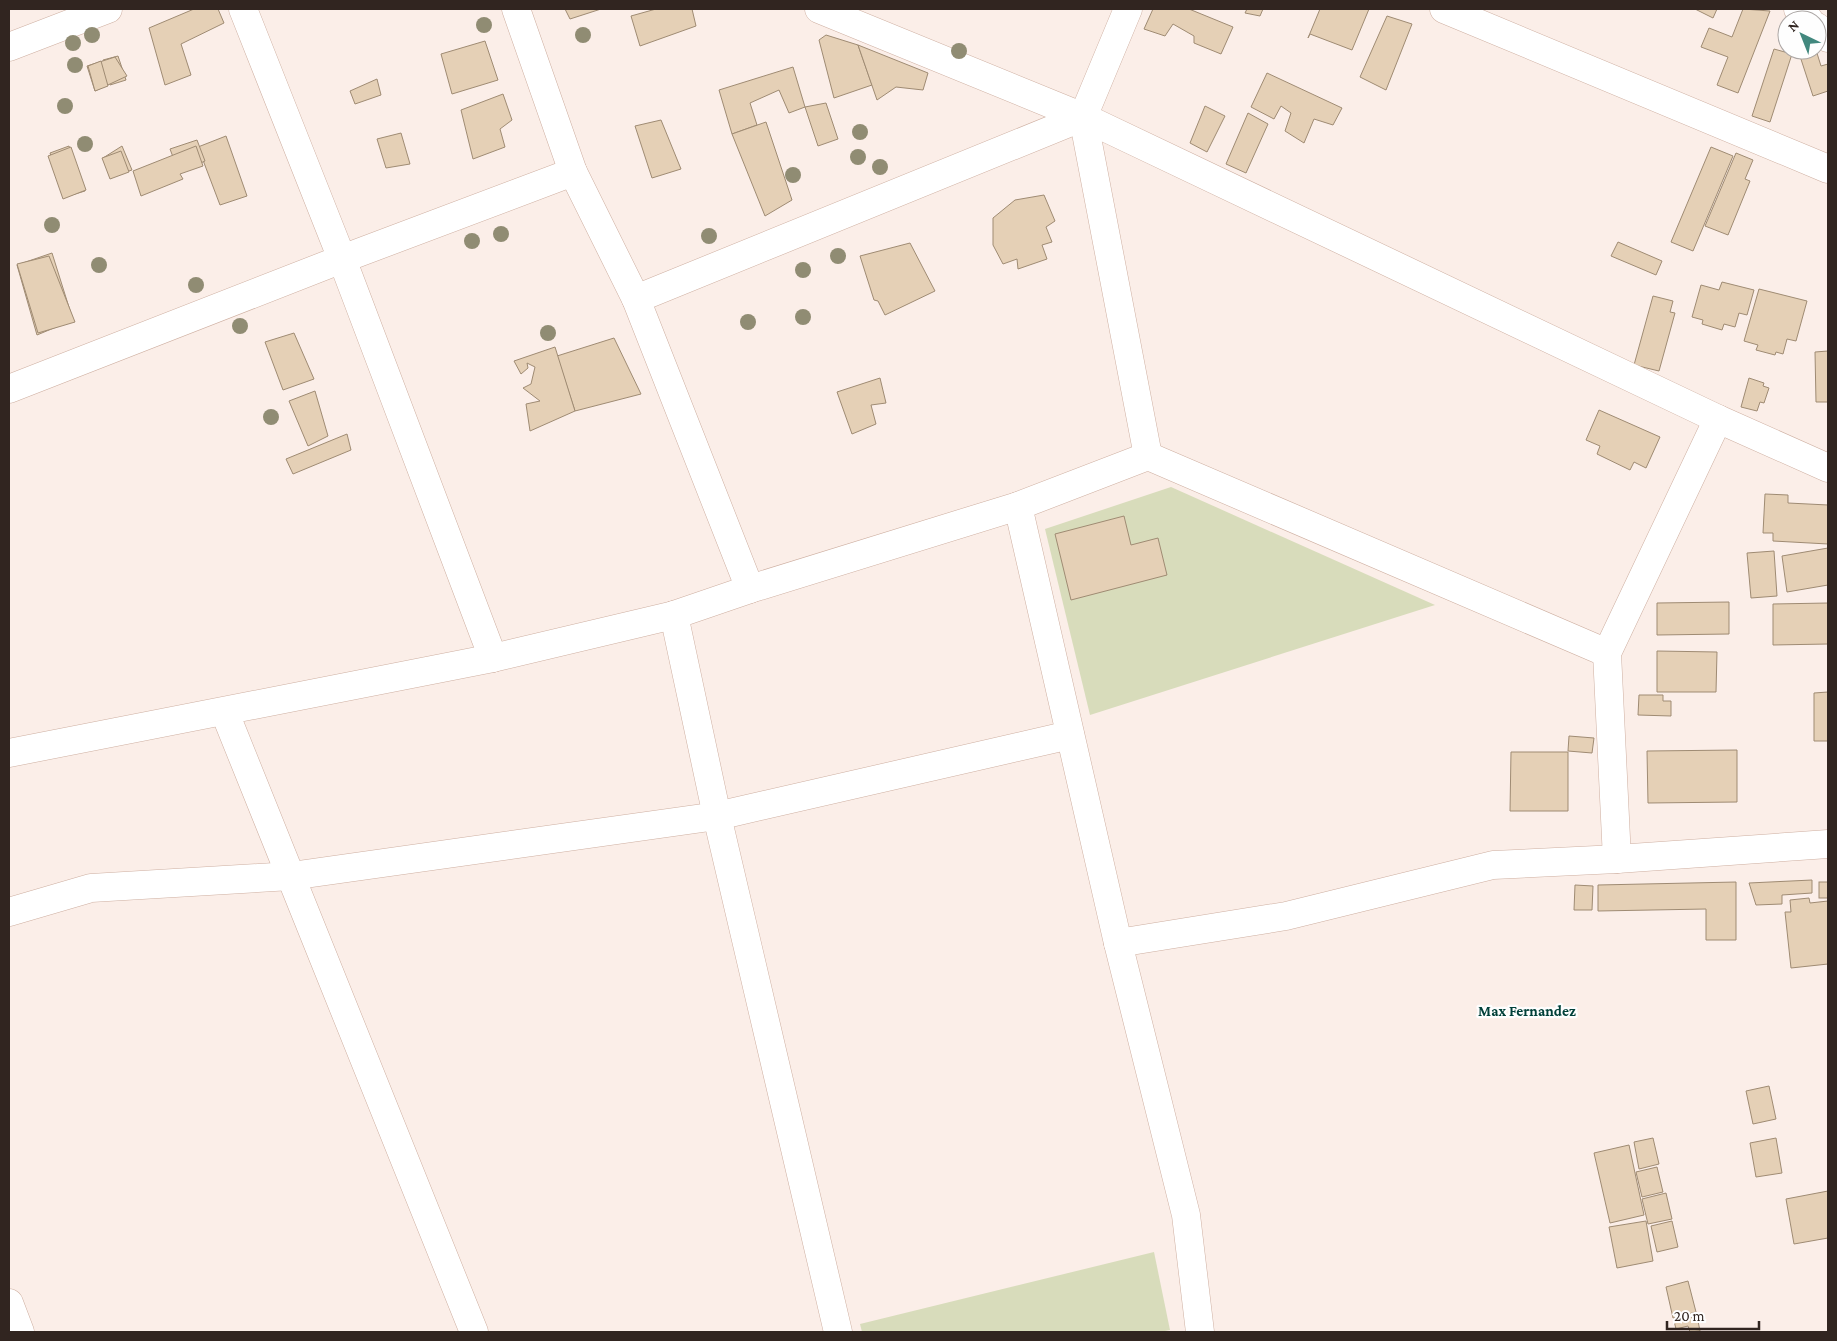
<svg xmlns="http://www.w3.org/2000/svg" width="1837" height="1341" viewBox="0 0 1837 1341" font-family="'Crimson Pro',serif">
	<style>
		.green { fill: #d8dcbb }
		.building { fill: #e5d0b6; stroke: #9f8b73 }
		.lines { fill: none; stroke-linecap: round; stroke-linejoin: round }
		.minor-casing { stroke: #ceafa1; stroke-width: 29 }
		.minor { stroke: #fff; stroke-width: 28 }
		.tree { fill: #908c73 }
		.labels { text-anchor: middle; stroke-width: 4.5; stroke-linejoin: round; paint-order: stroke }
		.neighbourhood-label { font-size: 15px; font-weight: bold; fill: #004039; stroke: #fefefe }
	</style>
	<rect width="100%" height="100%" fill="#fbeee8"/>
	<g class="green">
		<path d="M1171,487L1435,605L1090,715L1045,529Z"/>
		<path d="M1154,1252L1170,1330L1160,1332H862L860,1324Z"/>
	</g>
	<g class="building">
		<path d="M194,9H218L224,23L181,44L191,75L165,85L149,28Z"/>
		<path d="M565,9H601L570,19Z"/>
		<path d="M656,9H692L696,26L640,46L631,16Z"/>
		<path d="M1153,9H1189L1233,27L1221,54L1194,43V36L1173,24L1165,36L1144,29Z"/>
		<path d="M1247,9H1263L1260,16L1245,13Z"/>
		<path d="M1320,9H1369L1352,50L1310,34L1308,38Z"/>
		<path d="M1695,9H1717L1713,18Z"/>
		<path d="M1743,9L1770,11L1738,93L1717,85L1728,57L1701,47L1709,28L1732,37Z"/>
		<path d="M1387,16L1412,24L1386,90L1360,77Z"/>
		<path d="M826,35L858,45L872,85L834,98L819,40Z"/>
		<path d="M485,41L498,80L452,94L441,54Z"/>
		<path d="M858,45L928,73L923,90L896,87L877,100Z"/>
		<path d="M1774,49L1792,54L1770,122L1752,116Z"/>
		<path d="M1798,50H1816L1821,66L1828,64V91L1813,96Z"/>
		<path d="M118,56L126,80L110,85L103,60Z"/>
		<path d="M115,57L127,76L95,91L87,66Z"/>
		<path d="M101,61L108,86L95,91L88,66Z"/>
		<path d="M793,67L805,107L789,113L779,90L750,103L757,125L732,134L719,90Z"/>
		<path d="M1267,73L1342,108L1333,125L1314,119L1304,143L1285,131L1291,113L1281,106L1274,119L1251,107Z"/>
		<path d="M377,79L381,95L355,104L350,91Z"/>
		<path d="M503,94L512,120L500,129L505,147L473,159L461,110Z"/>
		<path d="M826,103L838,139L818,146L805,107Z"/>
		<path d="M1205,106L1225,116L1207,152L1190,143Z"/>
		<path d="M1248,113L1268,124L1246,173L1226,164Z"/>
		<path d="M661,120L681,169L652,178L635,126Z"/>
		<path d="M766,122L792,200L765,216L732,134Z"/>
		<path d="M401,133L410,164L386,168L377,139Z"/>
		<path d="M226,136L247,196L220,205L198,147Z"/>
		<path d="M197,140L205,161L179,173L170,149Z"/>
		<path d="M69,146L85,191L65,197L50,153Z"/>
		<path d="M122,146L132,170L110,177L103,158Z"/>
		<path d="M196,146L203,166L180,174L183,179L141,196L133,171Z"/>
		<path d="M71,147L86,190L63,199L48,156Z"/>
		<path d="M1711,147L1733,156L1693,251L1671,242Z"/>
		<path d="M121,151L129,172L110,179L102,158Z"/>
		<path d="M1736,153L1753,160L1745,179L1750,181L1728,235L1705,226Z"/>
		<path d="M1044,195L1055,221L1046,227L1052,242L1042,245L1047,259L1018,269L1017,259L1003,264L993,245V218L1015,200Z"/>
		<path d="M1618,242L1662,261L1656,275L1611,256Z"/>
		<path d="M910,243L935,291L885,315L878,301L874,300L860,256Z"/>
		<path d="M52,253L73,320L37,335L17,265Z"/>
		<path d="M49,256L75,322L38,333L17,264Z"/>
		<path d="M1722,282L1754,290L1747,315L1739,313L1735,327L1724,324L1722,330L1702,324L1703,320L1692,317L1701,285L1719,290Z"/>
		<path d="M1759,289L1807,301L1796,341L1787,339L1783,354L1776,352L1775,355L1756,350L1758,345L1744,341Z"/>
		<path d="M1653,296L1673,301L1670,312L1675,313L1659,371L1634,365Z"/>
		<path d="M294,333L314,379L283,390L265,342Z"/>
		<path d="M614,338L641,394L575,411L557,356Z"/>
		<path d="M555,347L575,411L530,431L526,404L540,401L523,388L531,384L535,367L527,363L528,368L521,374L514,361Z"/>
		<path d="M1828,351V402H1816L1815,352Z"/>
		<path d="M880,378L886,403L871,405L876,424L852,434L837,392Z"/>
		<path d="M1749,378L1764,383L1763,386L1769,388L1764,403L1760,402L1757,411L1741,407Z"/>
		<path d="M315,391L328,436L308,446L289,401Z"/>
		<path d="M1599,410L1660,437L1646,468L1634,462L1630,470L1597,454L1600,446L1586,440Z"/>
		<path d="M347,434L351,450L293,474L286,459Z"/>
		<path d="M1765,494L1788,495V503L1828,505V544L1773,541V533H1763Z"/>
		<path d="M1124,516L1131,545L1158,538L1167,575L1071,600L1055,534Z"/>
		<path d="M1828,548V585L1787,592L1782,556Z"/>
		<path d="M1774,551L1777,596L1751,598L1747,553Z"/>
		<path d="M1729,602V634L1657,635V603Z"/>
		<path d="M1828,603V644L1773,645V604Z"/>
		<path d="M1657,651L1717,652L1716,692H1657Z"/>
		<path d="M1828,692V741H1814V693Z"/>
		<path d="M1639,695H1663V701H1671V716L1638,715Z"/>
		<path d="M1569,736L1594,738L1592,753L1568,751Z"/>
		<path d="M1737,750V802L1648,803L1647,751Z"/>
		<path d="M1511,752H1568V811H1510Z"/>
		<path d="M1812,880V893L1782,895V904L1756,905L1749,883Z"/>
		<path d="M1736,882V940H1706V909L1598,911V885Z"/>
		<rect x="1819" y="882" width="9" height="16"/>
		<path d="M1575,885L1593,886L1592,910H1574Z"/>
		<path d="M1809,898L1810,903L1828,901V964L1791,968L1785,912H1791L1790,900Z"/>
		<path d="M1769,1086L1776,1119L1753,1124L1746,1091Z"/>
		<path d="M1653,1138L1659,1164L1639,1169L1634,1142Z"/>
		<path d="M1776,1138L1782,1173L1756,1177L1750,1143Z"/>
		<path d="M1629,1145L1644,1215L1610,1223L1594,1153Z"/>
		<path d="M1657,1167L1663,1192L1642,1197L1636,1172Z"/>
		<path d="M1828,1191V1238L1794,1244L1786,1199Z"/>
		<path d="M1666,1193L1672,1219L1648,1224L1642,1199Z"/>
		<path d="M1646,1221L1653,1261L1617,1268L1609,1227Z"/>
		<path d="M1672,1221L1678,1247L1657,1252L1651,1226Z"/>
		<path d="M1688,1281L1696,1312L1673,1318L1666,1287Z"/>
		<path d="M1697,1316L1700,1331L1690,1332L1688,1326L1676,1329L1674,1321Z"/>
	</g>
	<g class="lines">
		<defs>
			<g id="minor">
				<path d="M243,9L342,259L493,658"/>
				<path d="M516,9L573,172L636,299L750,589"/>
				<path d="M819,9L1083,117L1718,419L1828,468"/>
				<path d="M1444,9L1828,169"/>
				<path d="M1798,9L1809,20"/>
				<path d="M1817,27L1828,38"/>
				<path d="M9,47L108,9"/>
				<path d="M1083,117L1148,456"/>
				<path d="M636,299L1083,117L1128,9"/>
				<path d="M9,389L342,259L573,172"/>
				<path d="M674,615L717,816L838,1332"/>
				<path d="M225,713L474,1332"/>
				<path d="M9,753L493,658L674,615L750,589L1018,506"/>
				<path d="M1617,859L1607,653L1718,419"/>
				<path d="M9,912L91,888L291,876L717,816L1070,735"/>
				<path d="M1118,943L1286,916L1493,865L1617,859L1828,844"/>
				<path d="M9,1303L20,1332"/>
				<path d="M1200,1332L1186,1215L1118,943L1018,506L1148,456L1607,653"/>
			</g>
		</defs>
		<use href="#minor" class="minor-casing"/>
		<use href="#minor" class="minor"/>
	</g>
	<g class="tree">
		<circle cx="484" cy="25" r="8"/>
		<circle cx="92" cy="35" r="8"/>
		<circle cx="583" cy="35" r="8"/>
		<circle cx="73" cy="43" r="8"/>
		<circle cx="959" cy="51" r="8"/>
		<circle cx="75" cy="65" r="8"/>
		<circle cx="65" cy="106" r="8"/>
		<circle cx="860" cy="132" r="8"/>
		<circle cx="85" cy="144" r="8"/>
		<circle cx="858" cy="157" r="8"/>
		<circle cx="880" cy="167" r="8"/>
		<circle cx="793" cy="175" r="8"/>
		<circle cx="52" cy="225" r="8"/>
		<circle cx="501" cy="234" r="8"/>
		<circle cx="709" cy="236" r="8"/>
		<circle cx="472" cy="241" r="8"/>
		<circle cx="838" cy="256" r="8"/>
		<circle cx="99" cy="265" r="8"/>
		<circle cx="803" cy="270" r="8"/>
		<circle cx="196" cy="285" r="8"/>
		<circle cx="803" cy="317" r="8"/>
		<circle cx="748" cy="322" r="8"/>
		<circle cx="240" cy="326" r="8"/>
		<circle cx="548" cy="333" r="8"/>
		<circle cx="271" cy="417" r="8"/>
	</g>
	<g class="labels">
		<g class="neighbourhood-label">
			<text x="1527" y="1016">Max Fernandez</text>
		</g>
	</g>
	<rect width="1837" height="1341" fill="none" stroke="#312520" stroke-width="20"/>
	<g transform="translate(1802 35) rotate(317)"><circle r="24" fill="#fefefe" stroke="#aca7a5"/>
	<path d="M0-4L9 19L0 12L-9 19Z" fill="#42887e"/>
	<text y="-8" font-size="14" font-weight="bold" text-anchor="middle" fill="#312520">N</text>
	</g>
	<path d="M1667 1321v8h92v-8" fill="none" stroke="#312520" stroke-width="2.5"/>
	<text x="1674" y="1321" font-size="15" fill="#312520" stroke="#fefefe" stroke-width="4" paint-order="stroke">20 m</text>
</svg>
